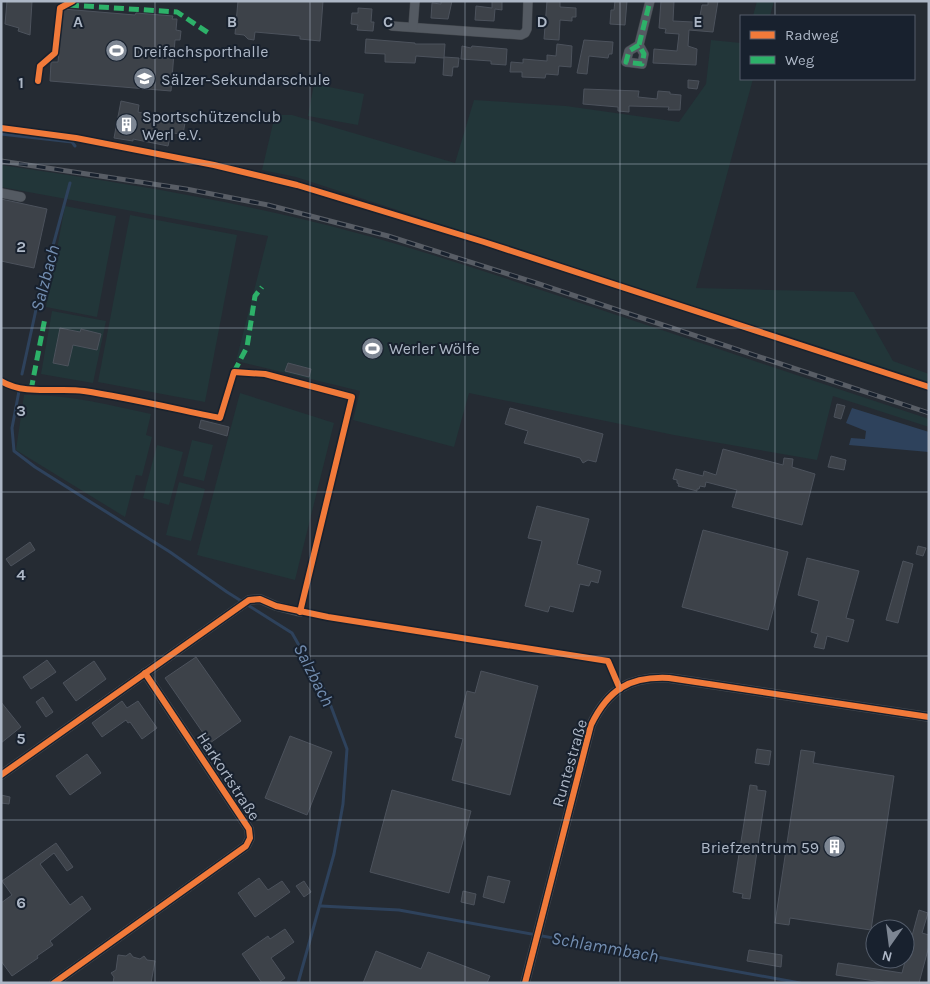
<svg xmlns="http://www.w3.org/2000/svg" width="930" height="984" viewBox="0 0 930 984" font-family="Karla,sans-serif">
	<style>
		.green { fill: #223639 }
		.water { fill: #2e425c }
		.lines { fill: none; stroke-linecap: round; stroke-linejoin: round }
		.stream { stroke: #2e425c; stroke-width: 3 }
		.building { fill: #3d4249; stroke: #4c525c }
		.street-casing { stroke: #41464c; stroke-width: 10 }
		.street { stroke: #545a62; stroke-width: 9 }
		.rail-casing { stroke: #585d65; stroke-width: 5 }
		.rail { stroke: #18212e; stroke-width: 3; stroke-dasharray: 9; stroke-linecap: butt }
		.quiet { stroke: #2db169; stroke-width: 5; stroke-dasharray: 10 5; stroke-linecap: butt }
		.cycleway-casing { stroke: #18212e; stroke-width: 9 }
		.cycleway { stroke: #f17a3a; stroke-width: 6 }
		.grid { fill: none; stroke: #adb7c6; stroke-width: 1; stroke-opacity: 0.55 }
		.labels { text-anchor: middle; stroke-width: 4; stroke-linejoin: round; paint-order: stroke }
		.poi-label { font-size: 16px; fill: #adb7c6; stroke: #18212e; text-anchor: start }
		.street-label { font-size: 16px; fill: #adb7c6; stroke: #18212e }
		.water-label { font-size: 18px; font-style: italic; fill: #738eb1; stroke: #18212e }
		.grid-label { font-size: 16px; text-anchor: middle; font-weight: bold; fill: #adb7c6; stroke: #18212e; stroke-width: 4; stroke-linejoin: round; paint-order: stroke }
	</style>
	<rect width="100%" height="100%" fill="#252b33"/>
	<g class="green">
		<path d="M757,1H774L770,16H753Z"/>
		<path d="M711,40L741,43V79H753L696,288L854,292L893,361L929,374V383L296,177L262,170L275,115H292L455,163L474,100L566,106L679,122L706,84Z"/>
		<path d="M314,84L364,94L358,125L308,116Z"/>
		<path d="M1,165C119,182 238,201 353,232C418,249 483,271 547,292C675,334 801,377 929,419V427L833,396L817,460L674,435L469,393L454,447L353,420L360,391L236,361L268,236L1,187Z"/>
		<path d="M65,206L116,216L97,317L46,307Z"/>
		<path d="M130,215L237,235L205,402L98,382Z"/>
		<path d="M52,311L106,321L93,383L41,374Z"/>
		<path d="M240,393L334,423L295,580L197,555Z"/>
		<path d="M24,395C67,394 110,405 151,414L146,435L152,437L142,476L136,475L125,517L16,450Z"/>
		<path d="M192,440L213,445L204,481L183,476Z"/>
		<path d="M157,445L183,452L169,505L143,498Z"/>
		<path d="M179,482L205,489L191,541L166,535Z"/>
	</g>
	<path class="water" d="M852,408L929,432V452L849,445L851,438L865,439L866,431L846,423Z"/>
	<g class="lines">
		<g class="stream">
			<path d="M1,134L72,142L75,146"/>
			<path d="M22,374L37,305L70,183"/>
			<path d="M19,391L12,428L14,451L35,467L170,552L227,592L292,633L326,693L347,749L343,804L334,854L298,983"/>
			<path d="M321,906L399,910L800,983"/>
		</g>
	</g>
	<g class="building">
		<path d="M7,1H32L30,35L18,31L19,28L5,24Z"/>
		<path d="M238,1H323L320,41L300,39V36L255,32L254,40L248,39L244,35L235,34Z"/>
		<path d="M441,1H452L448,19L431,18L432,3L441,4Z"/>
		<path d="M492,1H502V10L495,9L494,21L475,20L476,6L492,8Z"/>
		<path d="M547,1H560V7L576,8V17H572V21L560,20L559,40L544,39Z"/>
		<path d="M615,1H627L625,25L610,24L611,10H614Z"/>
		<path d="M661,1H674L673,21L693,22L699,21L702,5H708V1H718L713,32L689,30L688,46L697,49L696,65L653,63L654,49L677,51L679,34L665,33L666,29L659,28Z"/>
		<path d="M358,8L372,9L371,22H374L373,31L357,30L358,25L351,24L352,13H358Z"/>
		<path d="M63,9L135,15L136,13L173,16L172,19H177L176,30L181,31L180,40H175L171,91L50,81L51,62H58Z"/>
		<path d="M366,39L415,43V44H445L444,58L416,56L415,63L385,62V54L365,53Z"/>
		<path d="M584,40L613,42L612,54H609L608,58L589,56L587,74L577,73Z"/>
		<path d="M557,44L572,46L571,67L559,66L558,75L546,74L545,78L522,77V72H510L511,62L523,63V59L547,61V55L556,56Z"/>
		<path d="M462,46L471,48L472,46L507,49L506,65L491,64V61L461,59Z"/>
		<path d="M444,57L459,58L458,67H453L452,76L443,75Z"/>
		<path d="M688,80L699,81L697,89L688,88Z"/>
		<path d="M584,89L639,91L638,97L657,99L658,91L670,92V94L681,95L680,110H668L669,107L629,106V112L618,111V107L583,104Z"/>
		<path d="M121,101L139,105L138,112L185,123L183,134L171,133L168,146L133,139V141L114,138Z"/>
		<path d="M1,199L47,209L34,268L1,261Z"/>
		<path d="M60,328L80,332L81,329L101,334L97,350L73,345L68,366L53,363Z"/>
		<path d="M288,363L311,369L309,377L285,371Z"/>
		<path d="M837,404L845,406L841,419L834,417Z"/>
		<path d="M510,408L603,434L596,462L588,460L583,463L580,458L524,443L528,431L505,424Z"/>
		<path d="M201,420L229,427L227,436L199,428Z"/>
		<path d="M723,449L783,465L784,458L793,459L792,467L815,474L802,525L732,507L737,490L706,482L705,487L700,486L699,489H697V491L678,486L679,484L677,483V480L673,479L676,469L703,476L704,471L716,475Z"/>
		<path d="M831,456L846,460L844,470L828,467Z"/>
		<path d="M537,506L589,519L577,564L601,571L598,583L591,581L589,586L580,584L573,612L550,606L548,612L525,606L542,541L528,538Z"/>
		<path d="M703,530L788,552L768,630L682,607Z"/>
		<path d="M30,542L35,550L11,566L6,559Z"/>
		<path d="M918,546L926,548L923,556L916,554Z"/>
		<path d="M807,558L859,571L846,618L854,620L848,642L827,636L824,649L814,647L818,634L811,632L819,601L798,595Z"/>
		<path d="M903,561L913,564L898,623L886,620Z"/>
		<path d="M196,657L241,721L210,743L165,678Z"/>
		<path d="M47,660L56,672L31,689L23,677Z"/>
		<path d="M94,661L106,679L76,701L63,683Z"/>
		<path d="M481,671L538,686L510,795L452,780L463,739L455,737L467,691L475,693Z"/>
		<path d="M43,697L53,712L46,717L36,702Z"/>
		<path d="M122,701L127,708L138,701L157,728L142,739L130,722L128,723L126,720L102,737L92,723Z"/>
		<path d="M1,702L21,727L1,743Z"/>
		<path d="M290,736L332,752L307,815L265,798Z"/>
		<path d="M757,749L771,751L769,765L755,763Z"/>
		<path d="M801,750L815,752L813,763L894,776L871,930L790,918L789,925L775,923Z"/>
		<path d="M87,754L101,773L70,795L56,776Z"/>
		<path d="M750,785L757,786V790L766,791L750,899L742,898L743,894L733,892Z"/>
		<path d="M392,790L471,811L449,893L370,872Z"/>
		<path d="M1,795L10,797L9,804L1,803Z"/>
		<path d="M56,843L73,867L67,871L54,853L40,864L70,905L82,896L91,909L50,941L53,945L37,956L38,958L12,976L1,961V903L12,895L2,881Z"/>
		<path d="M488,876L510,881L504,903L483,897Z"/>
		<path d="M259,878L268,890L282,881L290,892L255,917L238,893Z"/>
		<path d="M304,881L311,892L304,897L296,886Z"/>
		<path d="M463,891L476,894L474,905L461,902Z"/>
		<path d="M919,910L928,913L922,933L929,935V946L919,983H888L836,975L838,963L902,973Z"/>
		<path d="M285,929L294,942L271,958L285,978L278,983H262L242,954L268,936L270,939Z"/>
		<path d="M749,950L782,955L781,967L747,961Z"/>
		<path d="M376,951L421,969L428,952L490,976L487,983H363Z"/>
		<path d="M130,953L133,957L140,959L144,956L147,960L155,961L151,983H113L114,977L111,973L116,970L118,955L126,956Z"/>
	</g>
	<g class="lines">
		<defs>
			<g id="street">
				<path d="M392,26L521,35L525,33L527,29L528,1"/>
				<path d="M413,27L415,1"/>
				<path d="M639,45L629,51L626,62L642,64L644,54L639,45L650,1"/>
				<path d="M1,193L21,197"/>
				<path d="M1,775L249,600L260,599L276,606L300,612"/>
				<path d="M54,983L246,846L250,838L249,829L145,673"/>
				<path d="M525,983L591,725C608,690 629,676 669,678L929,717"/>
			</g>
		</defs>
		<use href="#street" class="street-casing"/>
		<use href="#street" class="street"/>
		<defs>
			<path id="rail" d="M1,161L186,189L268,205L388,236L533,282L929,413"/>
		</defs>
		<use href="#rail" class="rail-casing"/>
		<use href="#rail" class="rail"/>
		<g class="quiet">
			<path d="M69,5L177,12L210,34"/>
			<path d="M639,45L629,51L626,62L642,64L644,54L639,45L650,1"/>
			<path d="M234,372L247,347L255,296L262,287"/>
			<path d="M31,390L45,318"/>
		</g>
		<defs>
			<g id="cycleway">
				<path d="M38,81L40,66L55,53L60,8L73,1"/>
				<path d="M1,128L76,138L214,165L297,185L484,242L929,387"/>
				<path d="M1,381C26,396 58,387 84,391C130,398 175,409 220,418L234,372L265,374L352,397L300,612"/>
				<path d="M1,775L249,600L260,599L276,606L328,617L608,661L620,689"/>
				<path d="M54,983L246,846L250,838L249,829L145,673"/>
				<path d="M525,983L591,725C608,690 629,676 669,678L929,717"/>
			</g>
		</defs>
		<use href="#cycleway" class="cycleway-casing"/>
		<use href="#cycleway" class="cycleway"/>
	</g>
	<path class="grid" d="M155,1V983M310,1V983M465,1V983M620,1V983M775,1V16M775,79V983M1,164H929M1,328H929M1,492H929M1,656H929M1,820H929"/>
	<defs>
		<symbol id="stadium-disc" viewBox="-11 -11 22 22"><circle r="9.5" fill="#7d8693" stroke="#18212e"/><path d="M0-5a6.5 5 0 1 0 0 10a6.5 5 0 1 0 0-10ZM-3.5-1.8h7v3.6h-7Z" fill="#fff"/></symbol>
		<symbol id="school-disc" viewBox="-11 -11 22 22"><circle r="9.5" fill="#7d8693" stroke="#18212e"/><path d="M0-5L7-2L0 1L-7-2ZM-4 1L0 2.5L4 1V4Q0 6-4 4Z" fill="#fff"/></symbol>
		<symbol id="building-disc" viewBox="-11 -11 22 22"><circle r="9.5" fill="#7d8693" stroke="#18212e"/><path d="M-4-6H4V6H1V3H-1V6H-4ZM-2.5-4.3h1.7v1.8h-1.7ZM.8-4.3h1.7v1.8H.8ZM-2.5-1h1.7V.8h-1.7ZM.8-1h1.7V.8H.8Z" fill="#fff"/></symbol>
	</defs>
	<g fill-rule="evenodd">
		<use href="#stadium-disc" x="104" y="38" width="25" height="25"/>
		<use href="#school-disc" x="132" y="66" width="25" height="25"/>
		<use href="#building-disc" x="114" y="112" width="25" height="25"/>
		<use href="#stadium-disc" x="360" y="336" width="25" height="25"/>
		<use href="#building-disc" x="822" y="834" width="25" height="25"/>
	</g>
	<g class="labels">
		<g class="poi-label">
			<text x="133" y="57">Dreifachsporthalle</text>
			<text x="161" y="85">Sälzer-Sekundarschule</text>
			<text x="142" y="122">Sportschützenclub<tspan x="142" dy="18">Werl e.V.</tspan></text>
			<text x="389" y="354">Werler Wölfe</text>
			<text x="819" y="853" text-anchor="end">Briefzentrum 59</text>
		</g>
		<g class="street-label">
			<text transform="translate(569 763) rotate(-74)" y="6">Runtestraße</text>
			<text transform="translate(229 776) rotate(57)" y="6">Harkortstraße</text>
		</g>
		<g class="water-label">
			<text transform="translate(45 278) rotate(-75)" y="6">Salzbach</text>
			<text transform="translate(314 675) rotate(63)" y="6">Salzbach</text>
			<text transform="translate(605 947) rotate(10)" y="6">Schlammbach</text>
		</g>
	</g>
	<g class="grid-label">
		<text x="78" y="27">A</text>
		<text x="232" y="27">B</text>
		<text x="388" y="27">C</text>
		<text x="542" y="27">D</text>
		<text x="698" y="27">E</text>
		<text x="21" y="88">1</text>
		<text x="21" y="252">2</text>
		<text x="21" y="416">3</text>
		<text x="21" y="580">4</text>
		<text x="21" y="744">5</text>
		<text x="21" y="908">6</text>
	</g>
	<rect width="930" height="984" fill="none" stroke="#adb7c6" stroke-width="5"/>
	<rect x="740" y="15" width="175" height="65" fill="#18212e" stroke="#545d6b"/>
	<rect x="750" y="31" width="25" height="8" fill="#f17a3a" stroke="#545d6b"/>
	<text x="785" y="40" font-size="15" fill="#adb7c6">Radweg</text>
	<rect x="750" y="56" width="25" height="8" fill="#2db169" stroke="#545d6b"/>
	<text x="785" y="65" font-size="15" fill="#adb7c6">Weg</text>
	<g transform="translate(890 944) rotate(194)"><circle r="24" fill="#18212e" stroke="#545d6b"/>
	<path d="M0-4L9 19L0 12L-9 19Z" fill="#7d8693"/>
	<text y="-8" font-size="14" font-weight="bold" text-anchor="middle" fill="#adb7c6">N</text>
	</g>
</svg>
